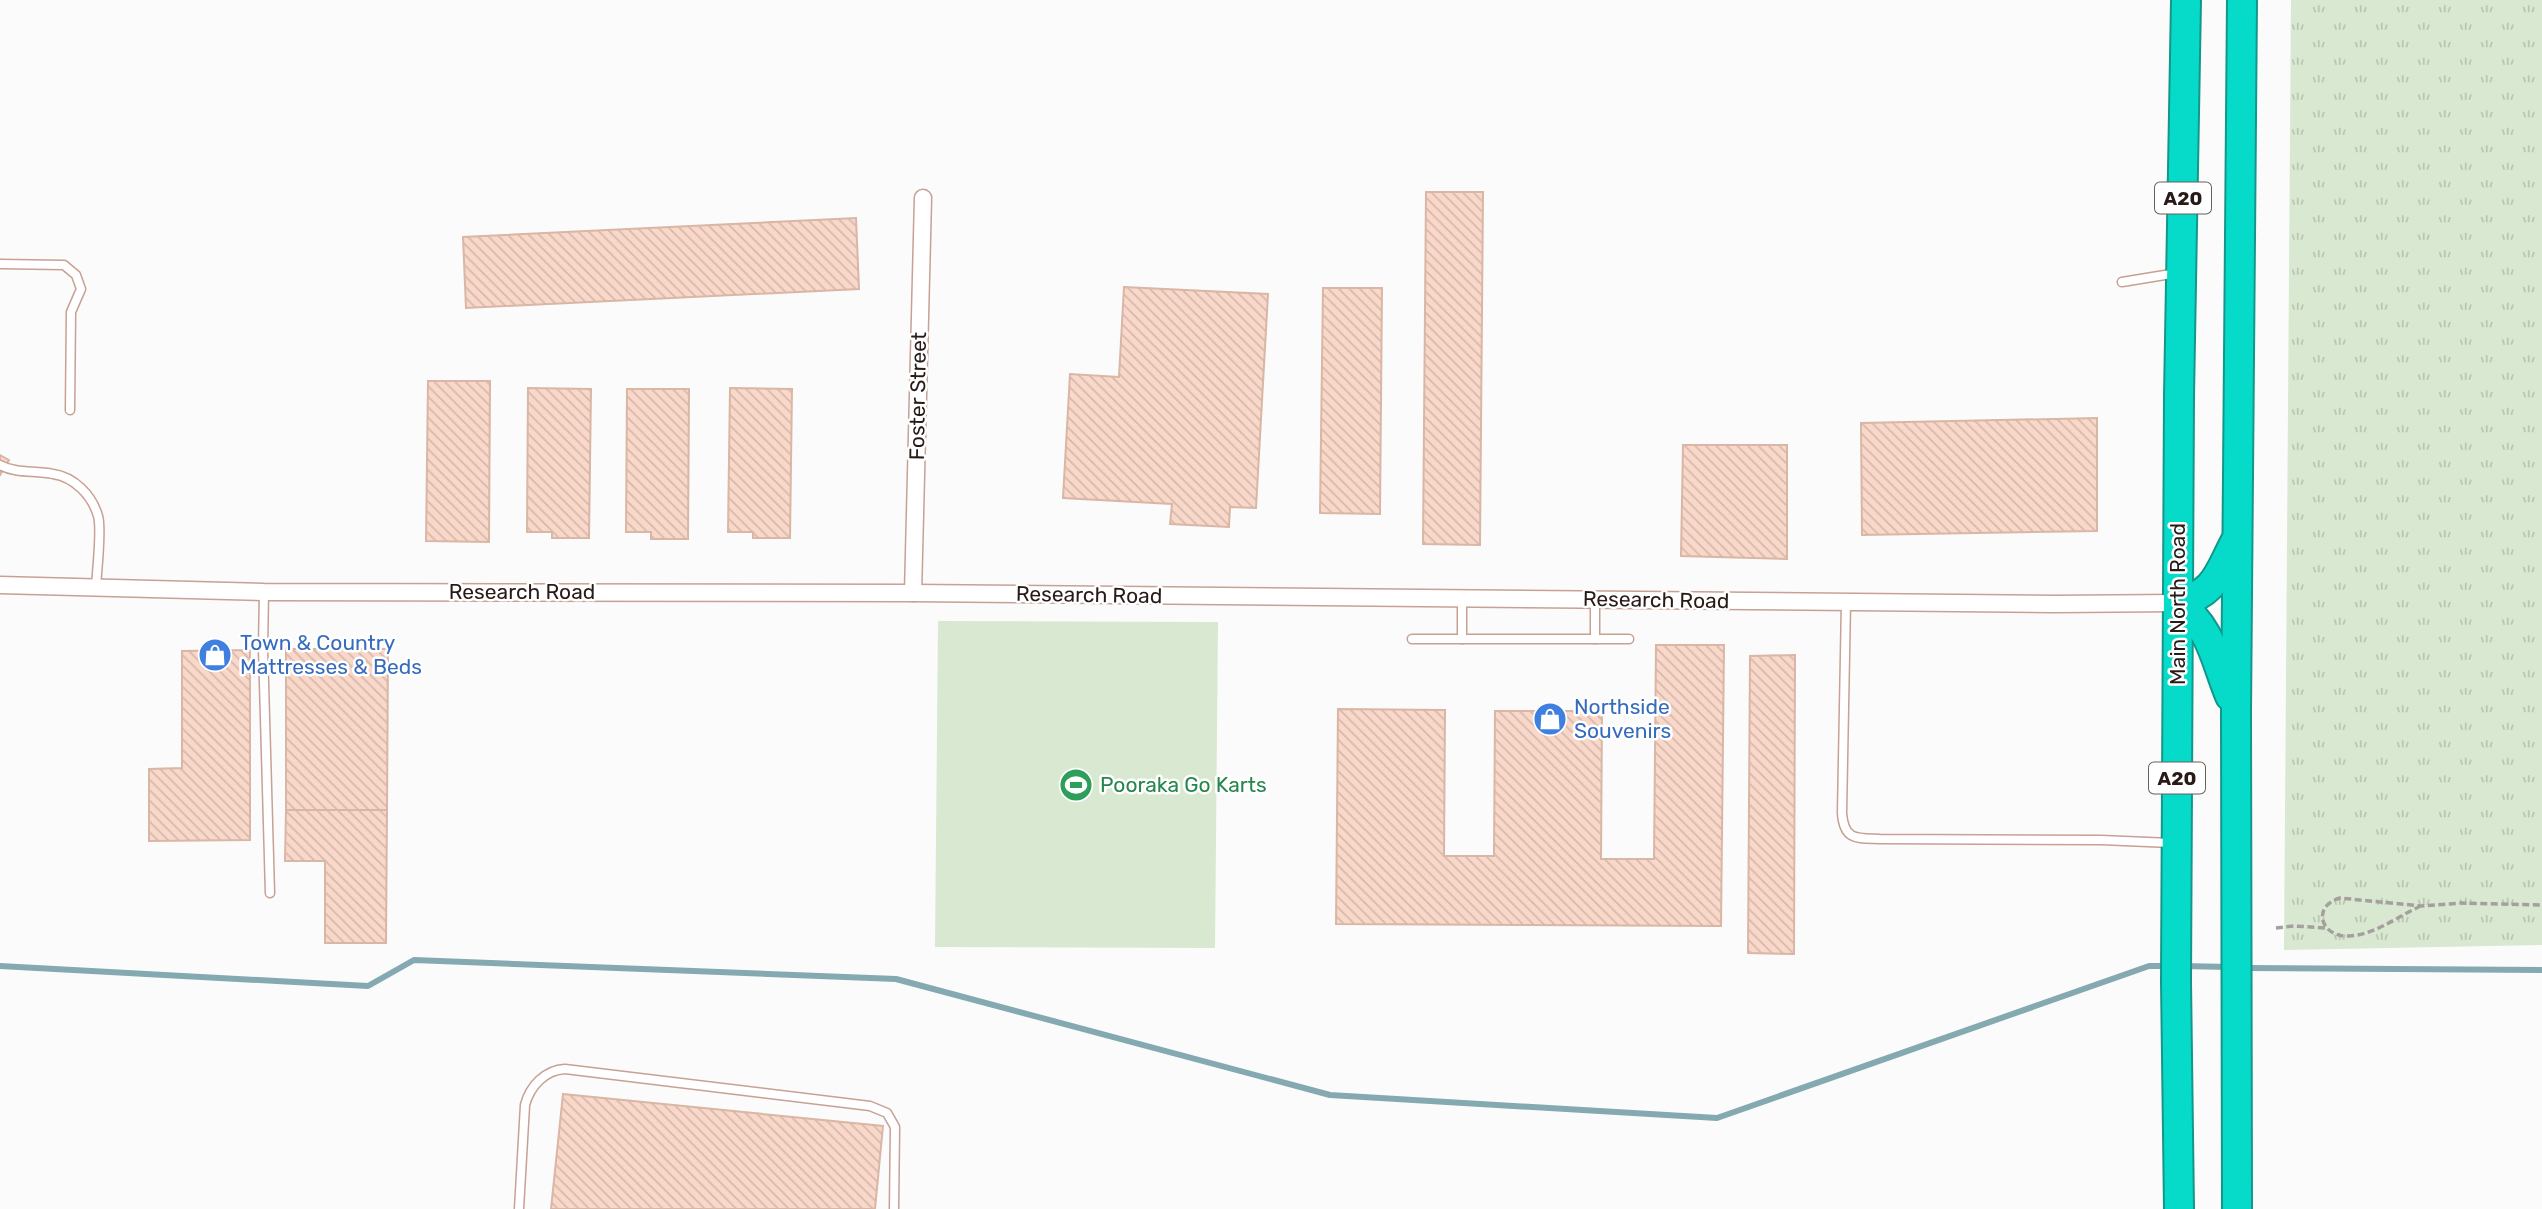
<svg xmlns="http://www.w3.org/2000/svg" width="2542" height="1209" viewBox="0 0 2542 1209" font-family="Rubik,sans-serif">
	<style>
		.grass { fill: url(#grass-tufts) }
		.pitch { fill: #d9e8d0 }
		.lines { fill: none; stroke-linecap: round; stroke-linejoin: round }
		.stream { stroke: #84a9b1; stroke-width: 6 }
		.building { fill: url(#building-back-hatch); stroke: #d9b6a5; stroke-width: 2 }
		.lane-casing { stroke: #c6a194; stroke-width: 11 }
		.street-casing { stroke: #c6a194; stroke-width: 19 }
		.highway-casing { stroke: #12978a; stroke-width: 32 }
		.path { stroke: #a59f9e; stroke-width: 3.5; stroke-dasharray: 7 3.5; stroke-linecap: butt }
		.lane { stroke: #fff; stroke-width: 8 }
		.street { stroke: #fff; stroke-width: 16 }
		.highway { stroke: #06dbc9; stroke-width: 28 }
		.labels { text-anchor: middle; stroke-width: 5; stroke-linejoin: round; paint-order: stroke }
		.shield { fill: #fff; stroke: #685f5c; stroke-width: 2 }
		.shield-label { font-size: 19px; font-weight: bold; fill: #281a16 }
		.street-label { font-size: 21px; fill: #281a16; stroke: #fff }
		.shop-label { font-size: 21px; fill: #366cbe; stroke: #fff; text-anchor: start }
		.leisure-label { font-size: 21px; fill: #27864d; stroke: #fff; text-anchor: start }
	</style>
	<defs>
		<pattern id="grass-tufts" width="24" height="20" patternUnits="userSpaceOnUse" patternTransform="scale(1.75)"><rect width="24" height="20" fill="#d9e8d0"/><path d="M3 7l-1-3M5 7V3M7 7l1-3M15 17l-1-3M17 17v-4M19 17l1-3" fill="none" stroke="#bac6b2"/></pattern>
		<pattern id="building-back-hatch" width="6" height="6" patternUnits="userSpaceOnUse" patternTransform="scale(1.75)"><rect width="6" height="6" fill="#f9d8c9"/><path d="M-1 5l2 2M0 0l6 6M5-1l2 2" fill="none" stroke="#d5b9ac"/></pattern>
	</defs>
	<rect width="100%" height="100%" fill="#fbfbfb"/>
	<path class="grass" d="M2291,0H2542V945L2284,950Z"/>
	<path class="pitch" d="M938,621L1218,622L1215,948L935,947Z"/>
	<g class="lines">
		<g class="stream">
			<path d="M0,966L368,986L414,960L896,979L1330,1095L1717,1118L2149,966H2169"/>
			<path d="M2183,966L2229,967"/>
			<path d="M2243,968L2542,970"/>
		</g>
	</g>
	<g class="building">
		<path d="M1426,192H1483L1480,545L1423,544Z"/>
		<path d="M856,218L859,289L466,308L463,237Z"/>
		<path d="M1124,287L1268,294L1256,508L1230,507L1229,527L1170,524L1172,504L1063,498L1070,374L1119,377Z"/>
		<path d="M1323,288H1382L1380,514L1320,513Z"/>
		<path d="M428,381H490L489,542L426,541Z"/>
		<path d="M528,388L591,389L589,538H552V532H527Z"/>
		<path d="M730,388L792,389L790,538H753V532H728Z"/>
		<path d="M627,389H689L688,539H651V532H626Z"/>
		<path d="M2097,418V531L1862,535L1861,423Z"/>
		<path d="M1683,445H1787V559L1681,556Z"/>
		<path d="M0,455L9,460L0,475Z"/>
		<path d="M1656,645H1724L1721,926L1336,924L1338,709L1445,710L1444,856H1494L1495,711H1602L1601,859H1654Z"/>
		<path d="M286,649H388L387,810H286Z"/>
		<path d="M250,650V840L149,841V769L182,768V651Z"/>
		<path d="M1795,655L1794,954L1748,953L1750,656Z"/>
		<path d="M286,810H387L386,943H325V861H285Z"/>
		<path d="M563,1094L883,1126L875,1209H551Z"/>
	</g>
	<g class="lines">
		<defs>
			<g id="lane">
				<path d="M0,264L64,265L76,275L81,289L71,312L70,410"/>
				<path d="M2122,282L2177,273"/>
				<path d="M0,465C17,474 35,470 53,474C74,477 92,495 98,516C102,529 97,570 96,586"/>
				<path d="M264,592L263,648L270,893"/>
				<path d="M1462,598V639"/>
				<path d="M1595,600V639"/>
				<path d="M1846,602L1842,813C1844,841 1857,838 1880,839L2101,840L2171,843"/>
				<path d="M1412,639H1629"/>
				<path d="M519,1209L525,1105C530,1086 545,1070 565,1069L870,1106L887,1113L895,1127L894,1209"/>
			</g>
			<g id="street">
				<path d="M0,585L264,592L913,593L2054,604L2178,603"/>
				<path d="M913,593L923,198"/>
			</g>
			<g id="highway">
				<path d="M2178,603C2212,628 2215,660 2230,696"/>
				<path d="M2178,603C2216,593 2218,574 2235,542"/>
				<path d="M2179,1209L2176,981L2179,396L2186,0"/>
				<path d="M2237,1209L2236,713L2242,0"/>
			</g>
		</defs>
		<use href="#lane" class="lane-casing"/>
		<use href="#street" class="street-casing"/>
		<use href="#highway" class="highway-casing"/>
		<g class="path">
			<path d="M2421,906C2398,916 2375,935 2349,936C2322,938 2310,907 2340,898L2421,906L2461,903L2542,905"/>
			<path d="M2276,928L2294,926L2326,928"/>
		</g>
		<use href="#lane" class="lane"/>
		<use href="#street" class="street"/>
		<use href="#highway" class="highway"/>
	</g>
	<defs>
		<symbol id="shop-disc" viewBox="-11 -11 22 22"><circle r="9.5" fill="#3f7fe0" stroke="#fff"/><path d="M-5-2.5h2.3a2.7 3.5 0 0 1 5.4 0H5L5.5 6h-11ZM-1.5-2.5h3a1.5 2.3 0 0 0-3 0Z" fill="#fff"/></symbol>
		<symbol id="stadium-disc" viewBox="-11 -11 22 22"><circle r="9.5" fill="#2e9e5b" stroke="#fff"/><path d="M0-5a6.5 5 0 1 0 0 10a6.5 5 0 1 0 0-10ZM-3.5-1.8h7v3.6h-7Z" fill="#fff"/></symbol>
	</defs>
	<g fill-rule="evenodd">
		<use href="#shop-disc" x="196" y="636" width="38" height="38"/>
		<use href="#shop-disc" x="1531" y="700" width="38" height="38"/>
		<use href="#stadium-disc" x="1057" y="766" width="38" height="38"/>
	</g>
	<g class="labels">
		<g class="shield">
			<rect x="2155" y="182.5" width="56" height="31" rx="5"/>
			<rect x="2149" y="762.5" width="56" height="31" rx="5"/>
		</g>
		<g class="shield-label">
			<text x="2183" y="205">A20</text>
			<text x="2177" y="785">A20</text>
		</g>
		<g class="street-label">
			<text transform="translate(918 396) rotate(-89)" y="7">Foster Street</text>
			<text x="522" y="599">Research Road</text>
			<text transform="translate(1089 595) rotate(1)" y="7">Research Road</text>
			<text transform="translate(1656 600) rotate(1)" y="7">Research Road</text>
			<text transform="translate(2178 604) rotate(-90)" y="7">Main North Road</text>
		</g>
		<g class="shop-label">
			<text x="240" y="650">Town &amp; Country<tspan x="240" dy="24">Mattresses &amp; Beds</tspan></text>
			<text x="1574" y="714">Northside<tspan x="1574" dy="24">Souvenirs</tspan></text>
		</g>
		<g class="leisure-label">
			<text x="1100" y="792">Pooraka Go Karts</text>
		</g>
	</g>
</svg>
